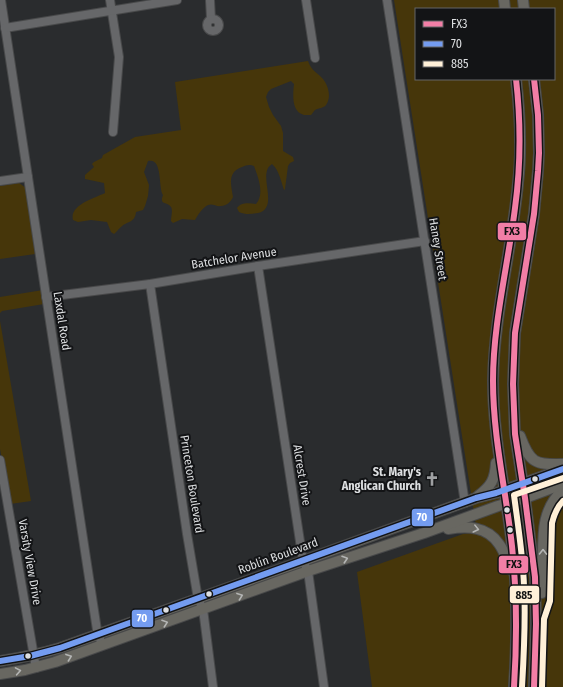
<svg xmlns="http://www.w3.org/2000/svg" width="563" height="687" viewBox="0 0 563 687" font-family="'Fira Sans Condensed',sans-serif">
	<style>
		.green { fill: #46360a; fill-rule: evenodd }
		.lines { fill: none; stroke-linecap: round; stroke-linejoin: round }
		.minor-casing { stroke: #48494a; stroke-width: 10 }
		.major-casing { stroke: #48494a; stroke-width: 12 }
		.minor { stroke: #666769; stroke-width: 8 }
		.major { stroke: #686761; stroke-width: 10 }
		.bus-1-casing { stroke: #131416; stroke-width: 9 }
		.bus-2-casing { stroke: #131416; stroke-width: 9 }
		.bus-3-casing { stroke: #131416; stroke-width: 9 }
		.bus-1 { stroke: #f27ea6; stroke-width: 6 }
		.bus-2 { stroke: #749cf0; stroke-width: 6 }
		.bus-3 { stroke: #fff0d8; stroke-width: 6 }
		.oneway { stroke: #b4b5b4 }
		.bus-dot { fill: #dddfe1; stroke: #131416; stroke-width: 1.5 }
		.labels { text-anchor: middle; stroke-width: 4; stroke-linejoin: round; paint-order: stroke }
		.street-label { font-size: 12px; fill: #dddfe1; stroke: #131416 }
		.poi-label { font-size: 12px; font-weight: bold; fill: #dddfe1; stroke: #131416; text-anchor: end }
		.line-badge { stroke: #131416; stroke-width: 1.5 }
		.badge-label { font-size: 11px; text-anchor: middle; font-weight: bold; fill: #fff }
		.pale-badge-label { font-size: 11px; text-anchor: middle; font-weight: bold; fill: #111 }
	</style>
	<rect width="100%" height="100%" fill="#2a2c2e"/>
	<g class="green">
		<path d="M394,0H563V687H372L357,572L463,534L477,532ZM416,9H554V79H416Z"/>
		<path d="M308,61C312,72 316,71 322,78C328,84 332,97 326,105C324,108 319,108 315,110C314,111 312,114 311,115C309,115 306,115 304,115C291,112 293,94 294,84L291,81L271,89L268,92L266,97L269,107L273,115L281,126L283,133V151L293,157L294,161L290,163L288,166L285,189L284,190C281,181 279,170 272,164C271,165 269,166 268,168C261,181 278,208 258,213C251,214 246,215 239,212L237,208C241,202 249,203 256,204C265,194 258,177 254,166C250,164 246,165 242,167C227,172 231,185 233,197C231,202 226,206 221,206C216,207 213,203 208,205C202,208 198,215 195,220L182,219L173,223L171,221C171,217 173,210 171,207C167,201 159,206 163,195C158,187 163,157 148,161L144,172L149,185L148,196L145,206L143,210L136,212C135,223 127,221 121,227C118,229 117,232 114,234L111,232L107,222L91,220L78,222L73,220C69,205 95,198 105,193L104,183L85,179V175L94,167L92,164L94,162L102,158L103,155L135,137L181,130L175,82Z"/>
		<path d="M19,183L26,188L35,254L0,259V186Z"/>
		<path d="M43,290L44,304L2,311L0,313V297Z"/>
		<path d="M0,321L31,501L10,504L0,449Z"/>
	</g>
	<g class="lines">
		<defs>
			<g id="minor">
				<path d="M1,0L97,630L102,645"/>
				<path d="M110,0L119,57L113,132"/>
				<path d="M210,0L211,19"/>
				<path d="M306,0L315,58"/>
				<path d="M387,0L465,503"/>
				<circle cx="213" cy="25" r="6"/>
				<path d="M5,28L177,0"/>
				<path d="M0,181L28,177"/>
				<path d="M258,266L303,561L308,571L324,687"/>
				<path d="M150,284L187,534L198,599L203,609L213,687"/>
				<path d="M46,297L150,284L258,266L425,241"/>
				<path d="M0,460L36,668"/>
			</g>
			<g id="major">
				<path d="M504,0L505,9"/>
				<path d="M523,0L524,9"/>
				<path d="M520,436C530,463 535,465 563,464"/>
				<path d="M478,496C491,486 495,480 496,463"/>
				<path d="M448,529C467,526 487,526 499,544C505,552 507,561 511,570"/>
				<path d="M542,593C542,581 542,568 543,556C543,531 543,508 563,490"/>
				<path d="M0,661C20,658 40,654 60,648L303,561L476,498L496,493L563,469"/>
				<path d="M0,674L25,670L55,662L308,571L424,533L498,506L525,498L563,484"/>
				<path d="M514,687C517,640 518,593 512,546C506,491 493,437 493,381C494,314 512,250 518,183C522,149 520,113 516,79"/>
				<path d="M534,687L536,624L535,577L525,498L515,434L513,384L515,333L534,214L538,171L539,153L538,115L534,79"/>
			</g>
		</defs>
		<use href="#minor" class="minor-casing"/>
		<use href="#major" class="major-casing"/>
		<use href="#minor" class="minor"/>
		<use href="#major" class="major"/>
		<defs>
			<g id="bus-1">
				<path d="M534,79L538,115L539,153L538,171L534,214L515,333L513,384L515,434L525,498L535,577L536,624L534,687"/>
				<path d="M514,687C517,640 517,593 512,546C506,491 493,437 493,381C493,323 508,265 515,208C521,164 521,123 516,79"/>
			</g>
			<path id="bus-2" d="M0,661L30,656L60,648L476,498L496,493L563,469"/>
			<g id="bus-3">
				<path d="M522,687C524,653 526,620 524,586C523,556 518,526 514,495L563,478"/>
				<path d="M542,687L544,619L550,601L552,523C554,515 557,507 563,501"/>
			</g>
		</defs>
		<use href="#bus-1" class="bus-1-casing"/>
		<use href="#bus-2" class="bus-2-casing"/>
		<use href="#bus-3" class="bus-3-casing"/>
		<use href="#bus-1" class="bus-1"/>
		<use href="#bus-2" class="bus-2"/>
		<use href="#bus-3" class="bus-3"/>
	</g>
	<defs><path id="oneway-chevron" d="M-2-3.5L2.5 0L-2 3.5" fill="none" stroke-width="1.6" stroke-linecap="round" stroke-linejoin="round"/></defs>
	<g class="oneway">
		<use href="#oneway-chevron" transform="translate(476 529) rotate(14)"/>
		<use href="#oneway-chevron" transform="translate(543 552) rotate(-89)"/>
		<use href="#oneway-chevron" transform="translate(345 559) rotate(-18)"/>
		<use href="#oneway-chevron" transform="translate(240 596) rotate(-20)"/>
		<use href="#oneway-chevron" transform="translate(165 623) rotate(-19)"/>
		<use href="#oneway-chevron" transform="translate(69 657) rotate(-20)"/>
		<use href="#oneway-chevron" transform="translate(18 671) rotate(-10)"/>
	</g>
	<defs>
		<symbol id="church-bare" viewBox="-9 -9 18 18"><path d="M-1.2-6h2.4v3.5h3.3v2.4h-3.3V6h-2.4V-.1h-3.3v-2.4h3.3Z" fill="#9ea0a2" stroke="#131416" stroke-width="2.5" paint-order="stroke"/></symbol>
	</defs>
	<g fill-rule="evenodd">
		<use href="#church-bare" x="422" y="469" width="20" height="20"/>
	</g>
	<g class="bus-dot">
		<circle cx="535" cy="479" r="3.5"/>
		<circle cx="507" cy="510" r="3.5"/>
		<circle cx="510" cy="530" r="3.5"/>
		<circle cx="209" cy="594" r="3.5"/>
		<circle cx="166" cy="610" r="3.5"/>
		<circle cx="28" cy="656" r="3.5"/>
	</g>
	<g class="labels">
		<g class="street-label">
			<text transform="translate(438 249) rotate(81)" y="4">Haney Street</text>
			<text transform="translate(234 258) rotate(-9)" y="4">Batchelor Avenue</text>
			<text transform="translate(62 321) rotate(81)" y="4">Laxdal Road</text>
			<text transform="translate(302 475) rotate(81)" y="4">Alcrest Drive</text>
			<text transform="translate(192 484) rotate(81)" y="4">Princeton Boulevard</text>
			<text transform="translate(278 556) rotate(-20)" y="4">Roblin Boulevard</text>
			<text transform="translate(30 562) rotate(80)" y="4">Varsity View Drive</text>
		</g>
		<g class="poi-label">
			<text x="421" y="476">St. Mary's<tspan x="421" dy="14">Anglican Church</tspan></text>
		</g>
	</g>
	<g class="line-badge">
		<rect x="497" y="222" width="30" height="19" rx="4" fill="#f27ea6"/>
		<rect x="411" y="508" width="23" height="19" rx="4" fill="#749cf0"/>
		<rect x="498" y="555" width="31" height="19" rx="4" fill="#f27ea6"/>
		<rect x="509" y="585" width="31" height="19" rx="4" fill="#fff0d8"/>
		<rect x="131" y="609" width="23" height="19" rx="4" fill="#749cf0"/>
	</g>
	<g class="badge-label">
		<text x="422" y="521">70</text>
		<text x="142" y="622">70</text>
	</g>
	<g class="pale-badge-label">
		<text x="512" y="235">FX3</text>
		<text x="514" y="568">FX3</text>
		<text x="524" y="599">885</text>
	</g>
	<rect x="415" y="8" width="140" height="72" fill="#131416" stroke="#646567"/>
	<rect x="423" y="21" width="20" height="6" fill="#f27ea6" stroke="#646567"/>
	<text x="451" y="28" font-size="12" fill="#dddfe1">FX3</text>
	<rect x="423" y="41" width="20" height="6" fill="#749cf0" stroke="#646567"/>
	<text x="451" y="48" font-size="12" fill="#dddfe1">70</text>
	<rect x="423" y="61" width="20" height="6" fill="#fff0d8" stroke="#646567"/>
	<text x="451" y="68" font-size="12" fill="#dddfe1">885</text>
</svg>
